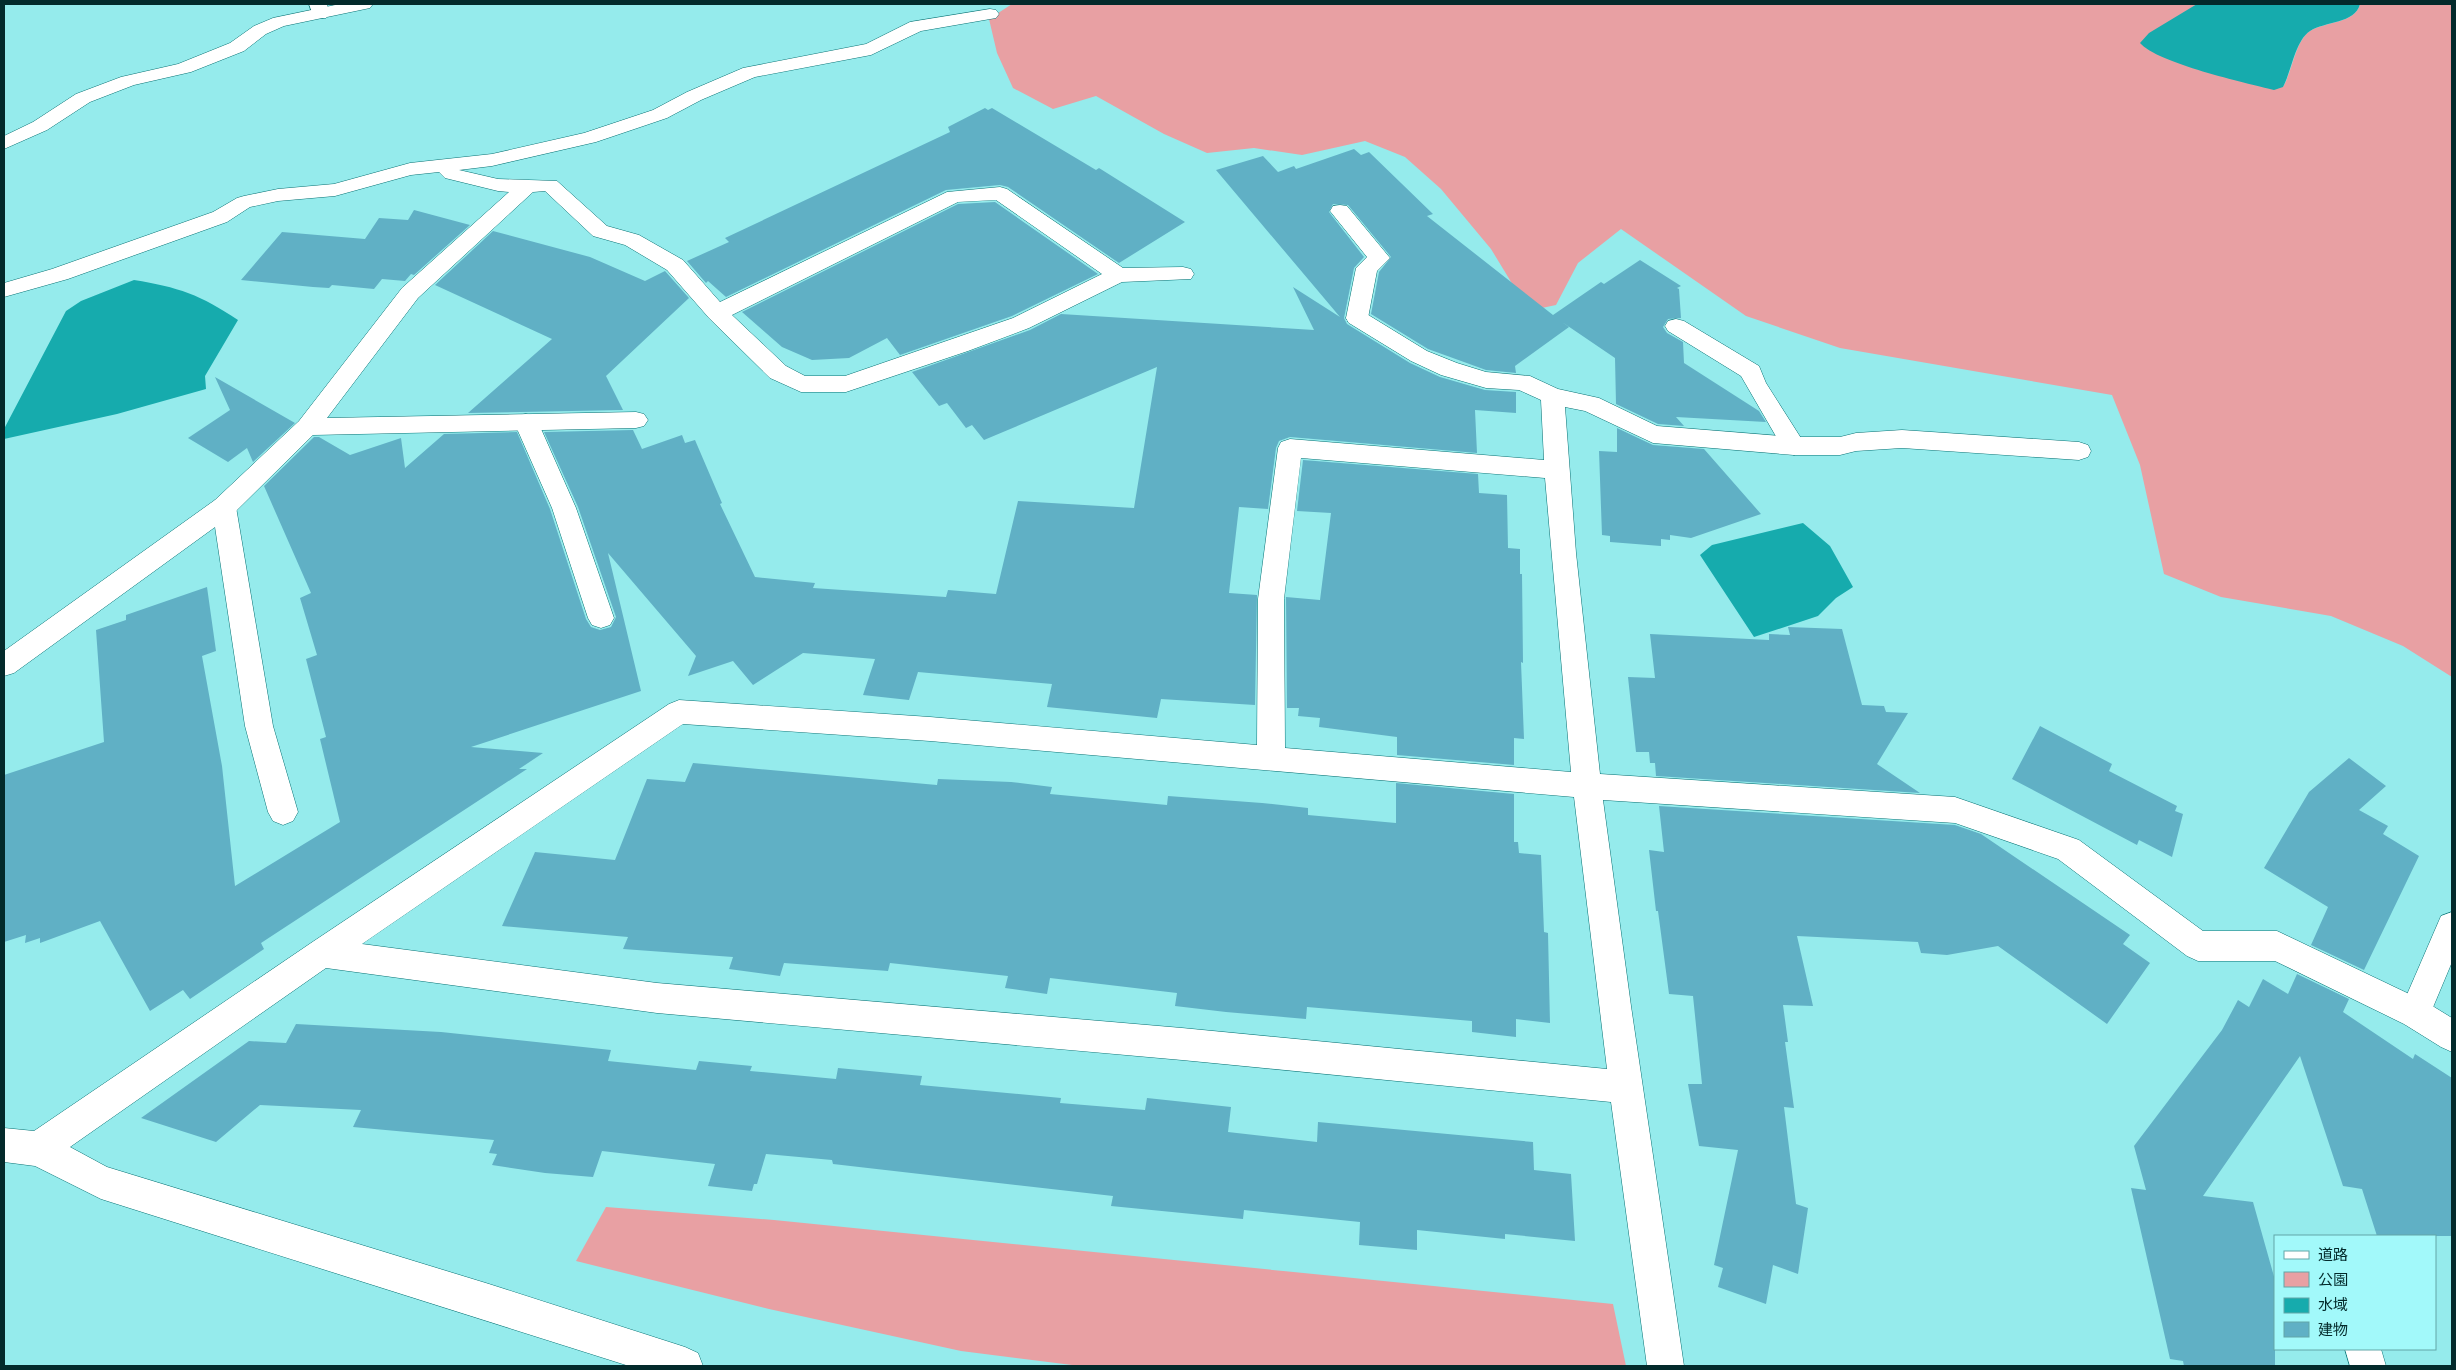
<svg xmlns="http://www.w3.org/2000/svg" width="2456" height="1370" viewBox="0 0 2456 1370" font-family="Rubik,'Noto Sans JP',sans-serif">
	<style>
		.green { fill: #e8a0a3 }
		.water { fill: #16abad }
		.building { fill: #60b0c5 }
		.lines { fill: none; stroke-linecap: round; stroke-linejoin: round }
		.lane-casing { stroke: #087274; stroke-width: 1 }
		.street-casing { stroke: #087274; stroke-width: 1 }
		.lane { fill: #fff; fill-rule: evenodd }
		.street { fill: #fff; fill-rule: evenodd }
	</style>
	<rect width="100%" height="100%" fill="#95ebec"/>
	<g class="green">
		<path d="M1012,4H2197L2189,10L2283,87C2293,70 2295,41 2310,31C2326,21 2355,24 2360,4H2452V677L2403,646L2331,616L2221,597L2164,574L2140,465L2112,395L1840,348L1746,316L1621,229L1578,263L1556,305L1537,309L1516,290L1491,249L1441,189L1405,157L1365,141L1302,155L1254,148L1207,153L1164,134L1096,96L1053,109L1013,88L997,53L989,19Z"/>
		<path d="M606,1207L774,1220L1613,1304L1626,1366H1080L961,1351L769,1309L576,1261Z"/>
	</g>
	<g class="water">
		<path d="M2197,4H2360C2355,24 2325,21 2310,31C2295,41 2292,70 2283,87L2274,90C2246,83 2157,63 2140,43L2149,33Z"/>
		<path d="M134,280C178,287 201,295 238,320L205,376L206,389L117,414L4,439V429L66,311L81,301Z"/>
		<path d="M1803,523L1830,546L1853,587L1836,598L1818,616L1754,637L1700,555L1712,545Z"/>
	</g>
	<g class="building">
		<path d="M985,108L988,110L992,108L1096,170L1099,168L1185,222L1119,263L1008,187L1000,185L946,190L726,297L708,281L706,283L687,261L729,242L725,238L950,132L948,127Z"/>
		<path d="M1354,149L1361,155L1369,152L1433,214L1427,216L1553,315L1601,282L1604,284L1640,260L1681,286L1677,288L1679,289L1681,318L1668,319L1663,327L1667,333L1683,342L1684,363L1759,411L1766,422L1676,417L1684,426L1658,424L1616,404L1615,358L1562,322L1569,327L1515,366L1516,373L1486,370L1428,349L1371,314L1379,272L1391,257L1348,205L1333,204L1329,212L1364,257L1354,268L1344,318L1347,324L1410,363L1440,377L1485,390L1516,392V413L1475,410L1477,453L1290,437L1279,441L1276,448L1268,509L1239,507L1229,593L1257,595L1255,705L1161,699L1157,718L1047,707L1052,684L918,672L909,700L863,695L875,659L803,653L753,685L733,661L688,676L696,656L608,553L641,691L471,747L543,753L519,769H527L261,943L264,949L190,999L183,990L150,1011L100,921L40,943V938L25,943L26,935L4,942V775L104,742L96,630L126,620V615L207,587L216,651L202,656L222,766L235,886L340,822L320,739L326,737L306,659L317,655L300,598L311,593L264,486L314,437H319L350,455L401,438L405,468L444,434L517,432L550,509L586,619L591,627L600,630L611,627L616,617L578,507L544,432L633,430L642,449L682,435L685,443L695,440L722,503L720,504L755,577L815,583L813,588L946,597L948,590L996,594L1018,501L1134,508L1157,367L984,440L972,425L966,428L947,403L939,406L912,372L1030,330L1061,314L1314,330L1293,287L1340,317L1216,170L1263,156L1278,172L1294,166L1296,169Z"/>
		<path d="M995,202L1098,274L1012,316L900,355L887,338L849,358L812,360L782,347L742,312L958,204Z"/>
		<path d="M414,210L470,225L414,275L411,274L405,281L382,279L374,289L332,285L329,288L313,287L241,280L282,232L365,239L379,218L408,220Z"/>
		<path d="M493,231L590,257L645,281L665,271L689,298L606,376L623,410L468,413L552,339L435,285Z"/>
		<path d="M215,377L295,423L253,462L247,448L228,462L188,438L230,410Z"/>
		<path d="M1617,428L1653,445L1704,449L1761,514L1691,538L1670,535V540L1661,539V546L1610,542V536L1602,535L1599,451L1617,452Z"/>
		<path d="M1303,460L1478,474L1479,493L1507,495L1508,548L1520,549V574H1522L1523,663L1521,662L1524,739L1514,738V765L1397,755V737L1319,727L1320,718L1298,716L1299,708H1287L1286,597L1320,600L1331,513L1297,511Z"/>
		<path d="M1788,627L1842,629L1862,705L1884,706L1886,712L1908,713L1877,764L1920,793L1656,776L1655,763H1650L1649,752H1636L1628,677L1655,678L1650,634L1769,640V634L1790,635Z"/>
		<path d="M2040,726L2112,764L2109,771L2177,806L2175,811L2183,814L2172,857L2139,840L2137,845L2012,779Z"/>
		<path d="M2349,758L2386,786L2359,810L2388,826L2383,834L2419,856L2364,970L2311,945L2328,907L2264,868L2309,792Z"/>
		<path d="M693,763L937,785L938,779L1011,782L1052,787L1050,794L1167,805L1168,796L1262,803L1308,808V815L1396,823V783L1514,794V842H1518L1519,853L1541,855L1544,932L1548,933L1550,1023L1516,1019V1037L1472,1032V1021L1307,1007L1306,1019L1226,1012L1175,1006L1177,993L1050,978L1047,994L1005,988L1008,976L890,963L888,971L784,963L780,976L729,969L733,957L623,949L628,937L502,926L535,852L615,860L647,779L685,782Z"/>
		<path d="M1659,806L1955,825L1981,834L2130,935L2123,944L2150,963L2107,1024L1998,946L1947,955L1921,953L1918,942L1797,936L1813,1006L1783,1005L1788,1042H1785L1794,1108L1784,1107L1796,1204L1808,1208L1798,1274L1773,1265L1766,1304L1718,1287L1723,1268L1714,1265L1738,1150L1699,1146L1688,1084H1702L1693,996L1669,994L1658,911H1656L1649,850L1664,852Z"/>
		<path d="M2297,974L2349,999L2343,1012L2413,1059L2415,1054L2452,1078V1236H2377L2362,1189L2343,1186L2300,1056L2203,1196L2253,1202L2275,1280V1366H2184L2183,1361L2170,1359L2131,1188L2146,1190L2134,1146L2222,1030L2238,1000L2249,1007L2263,979L2288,994Z"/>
		<path d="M296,1024L441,1032L611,1050L608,1061L696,1070L699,1061L752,1066L750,1071L836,1079L838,1068L922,1076L920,1085L1061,1098L1060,1103L1145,1110L1147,1098L1231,1107L1228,1132L1317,1142L1318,1122L1533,1142L1534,1170L1571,1174L1575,1241L1505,1234V1239L1417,1230V1250L1359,1245L1360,1222L1244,1210L1243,1219L1111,1206L1113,1196L833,1164L832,1160L766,1154L757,1184H754L752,1191L708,1186L715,1164L602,1151L593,1177L545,1173L492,1165L497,1154L489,1153L494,1140L353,1127L361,1110L260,1105L216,1142L141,1118L249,1041L286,1043Z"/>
	</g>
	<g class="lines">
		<defs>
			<g id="lane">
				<path d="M340,4H373L370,8L284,26L266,34L244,51L191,72L134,85L90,102L47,130L4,149V136L33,122L76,94L121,77L178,64L230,43L254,26L273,18Z"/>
				<path d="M1340,205L1347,206L1390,258L1377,271L1368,318L1365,323L1357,325L1349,323L1346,318L1356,268L1367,257L1330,211L1333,206Z"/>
				<path d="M1676,319L1684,321L1759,366L1766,383L1806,446L1803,452L1794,455L1785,452L1741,376L1668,331L1665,326L1668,321Z"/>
				<path d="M526,414L534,416L538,422L576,508L614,618L610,625L601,628L592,625L588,618L552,508L514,422L518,416Z"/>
				<path d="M224,498L233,500L236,507L273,726L298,812L293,821L283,825L273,821L268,812L245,726L212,507L215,500Z"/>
				<path d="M2452,912V962L2426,1024L2415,1028L2404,1024L2399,1013L2441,916Z"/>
			</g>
			<g id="street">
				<path d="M309,4H327L329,14L326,18H314Z"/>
				<path d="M990,9L996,10L999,14L996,18L921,31L871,55L755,77L701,100L667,118L596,142L492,166L459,170L498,179L557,181L607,226L639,235L683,260L720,302L947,192L1000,187L1007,189L1123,268L1183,267L1191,269L1194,274L1191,279L1122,282L1029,328L968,351L846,392H801L770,378L709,318L667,270L625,245L593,236L545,191L533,192L418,298L327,418L636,412L644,414L648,420L644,426L636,428L313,435L233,514L14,673L4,676V651L215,500L299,421L402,288L509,192L498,191L445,178L439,172L411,175L335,196L278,201L250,207L227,222L68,279L4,297V283L52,269L213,212L237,198L244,196L278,189L334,184L410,163L492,154L584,133L653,110L687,92L743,68L866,44L910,22ZM996,200L1102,274L1013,318L845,376H805L786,366L732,315L958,202Z"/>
				<path d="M1357,311L1365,313L1427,351L1457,363L1486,372L1530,376L1558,389L1599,398L1657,426L1794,437H1840L1856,433L1902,430L2079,442L2088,445L2091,451L2088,457L2079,460L1902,448L1856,451L1840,455H1794L1653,443L1585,411L1565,407L1576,553L1600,774L1955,797L2079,840L2203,931H2277L2426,1002L2452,1018V1052L2441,1047L2404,1024L2275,961H2198L2187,956L2058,859L1955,823L1603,800L1631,1006L1684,1366H1647L1611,1102L1182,1060L657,1013L326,968L70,1147L107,1167L489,1284L685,1347L698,1353L703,1366H629L101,1199L35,1166L4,1162V1128L34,1131L311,943L669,704L679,700L930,717L1257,745L1258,599L1278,448L1281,442L1290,439L1544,460L1541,400L1519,390L1486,388L1441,375L1411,361L1349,323L1346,318L1349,313ZM1301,458L1545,478L1571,772L1285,748L1284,599ZM683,724L930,741L1574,797L1607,1069L1182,1028L657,983L362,944Z"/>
				<path d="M2345,1349H2381L2386,1366H2350Z"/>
			</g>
		</defs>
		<use href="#lane" class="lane-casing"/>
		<use href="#street" class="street-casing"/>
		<use href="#lane" class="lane"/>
		<use href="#street" class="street"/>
	</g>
	<rect width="2456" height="1370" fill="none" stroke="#032a2b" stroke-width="10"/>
	<rect x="2274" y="1235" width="162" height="115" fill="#a2f9fa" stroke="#62a6a7"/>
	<rect x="2284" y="1251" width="25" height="8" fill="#ffffff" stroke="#62a6a7"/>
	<text x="2318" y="1260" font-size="15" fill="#032a2b">道路</text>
	<rect x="2284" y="1272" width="25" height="15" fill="#e8a0a3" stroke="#62a6a7"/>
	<text x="2318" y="1285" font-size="15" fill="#032a2b">公園</text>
	<rect x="2284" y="1298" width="25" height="15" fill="#16abad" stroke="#62a6a7"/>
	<text x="2318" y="1310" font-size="15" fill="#032a2b">水域</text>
	<rect x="2284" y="1322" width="25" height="15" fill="#60b0c5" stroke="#62a6a7"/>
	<text x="2318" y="1335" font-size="15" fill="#032a2b">建物</text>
</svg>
